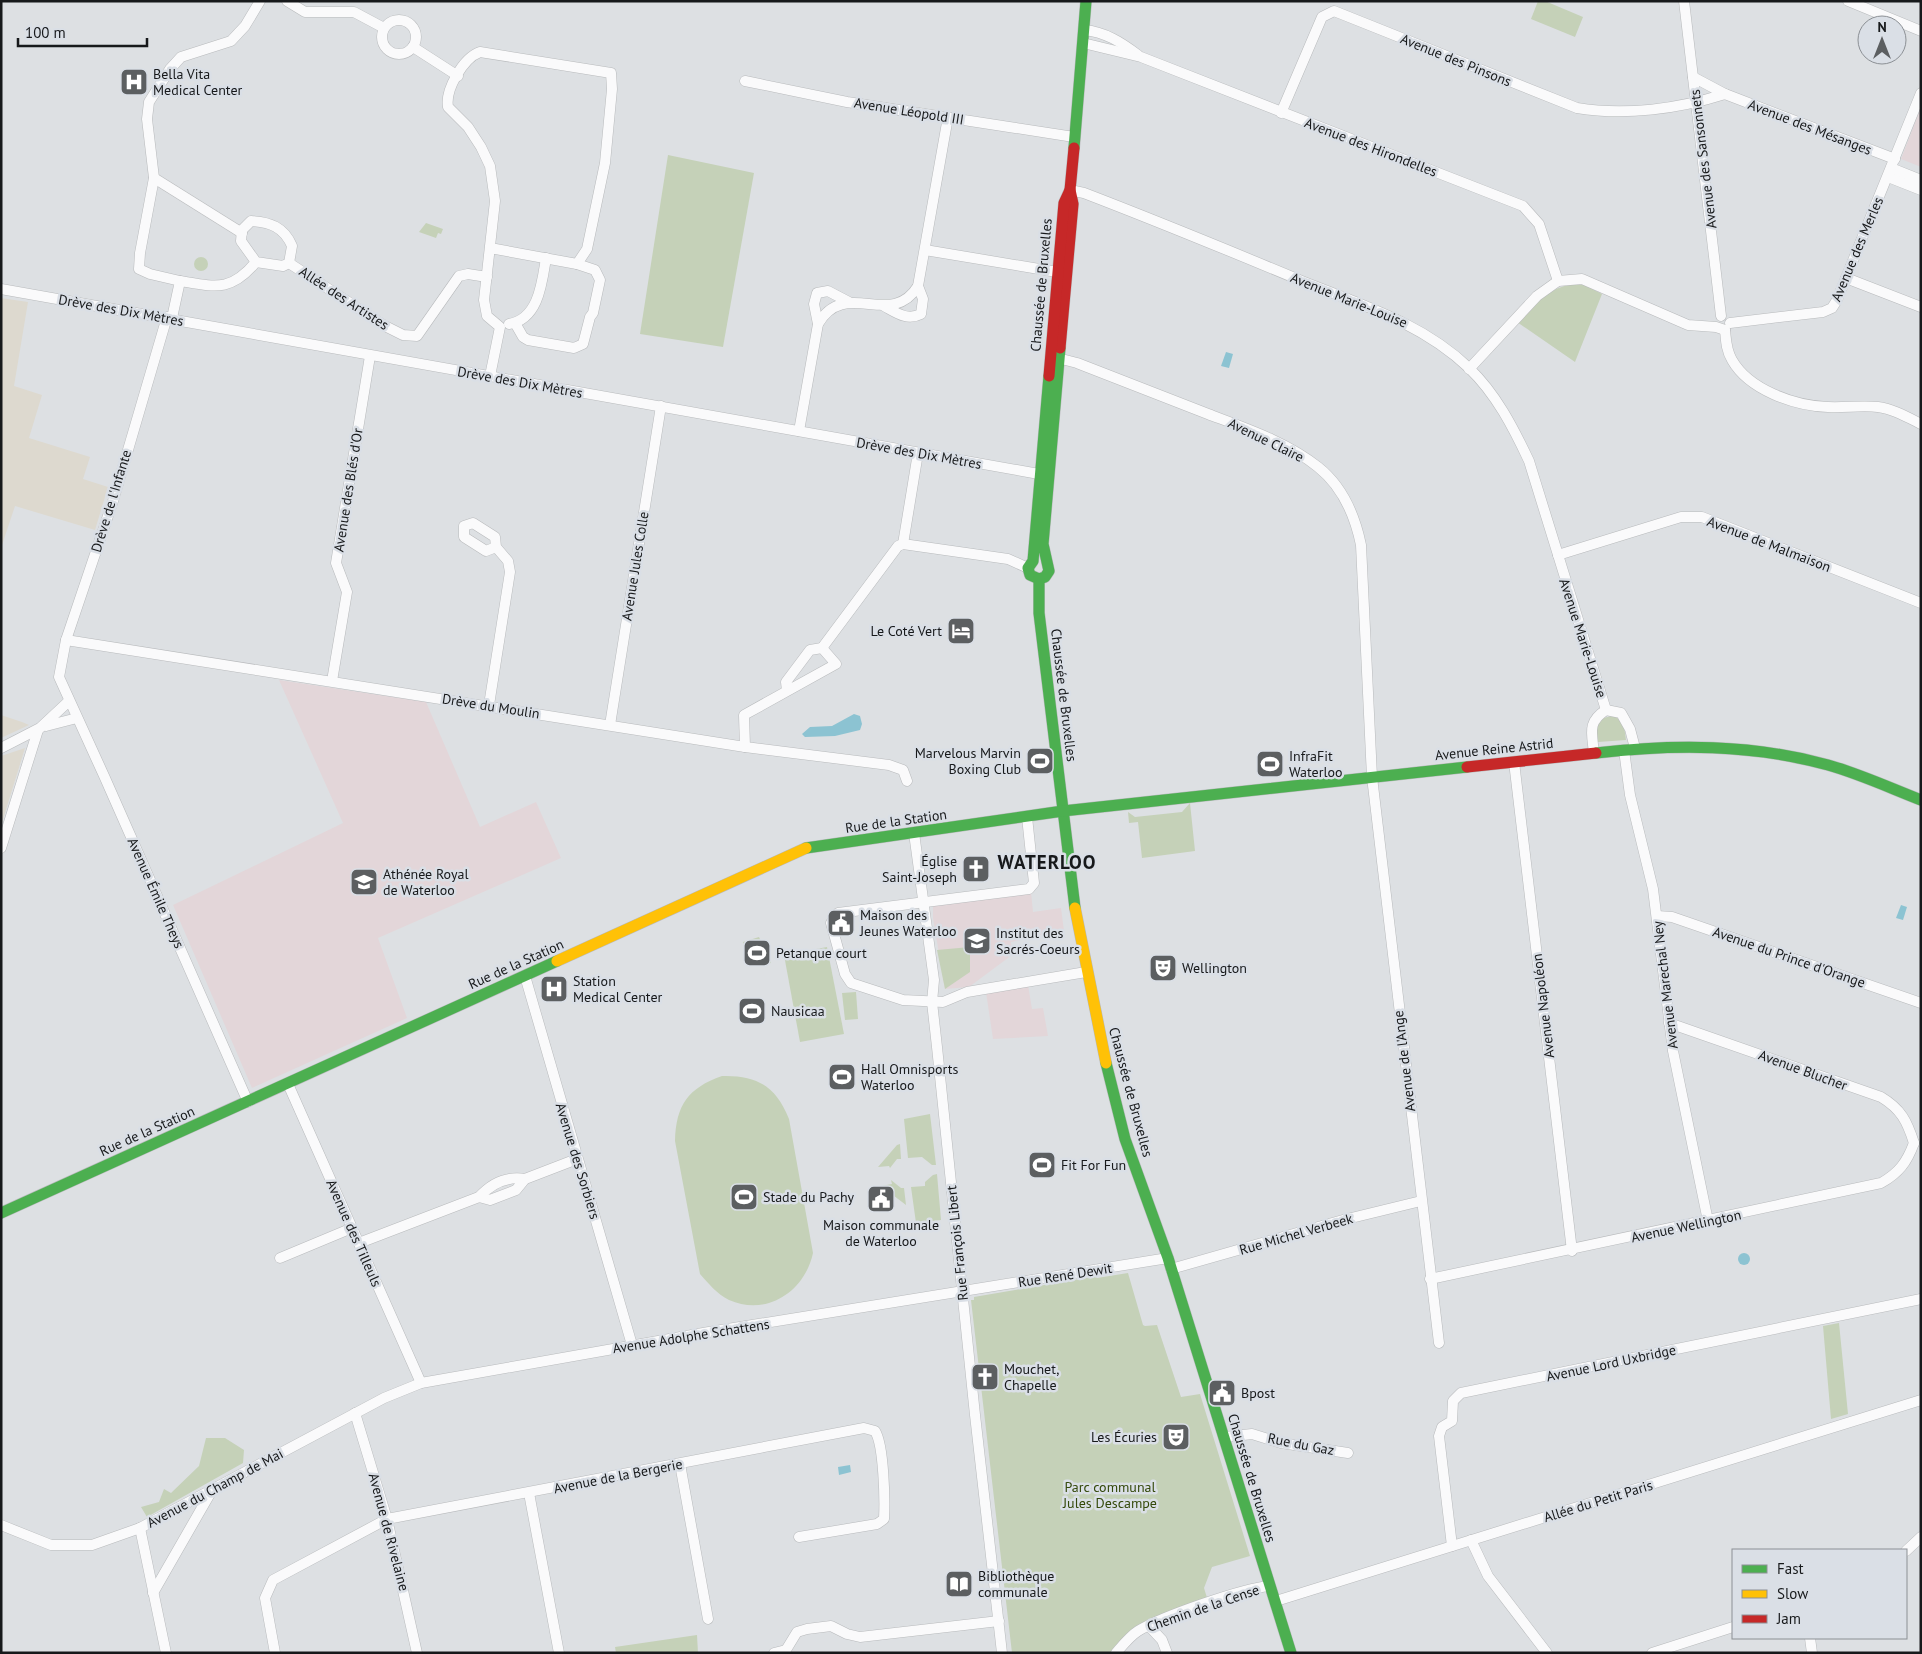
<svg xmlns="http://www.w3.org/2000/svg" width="1922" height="1654" viewBox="0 0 1922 1654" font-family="'PT Sans',sans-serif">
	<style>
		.industrial { fill: #ddd9cf }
		.education { fill: #e3d6d9 }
		.green { fill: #c5d1b8 }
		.water { fill: #8cc3d2 }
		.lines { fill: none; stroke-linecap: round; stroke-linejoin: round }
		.street-casing { stroke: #b8babc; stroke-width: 11 }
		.fast-casing { stroke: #b8babc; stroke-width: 12 }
		.slow-casing { stroke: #b8babc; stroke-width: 12 }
		.jam-casing { stroke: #b8babc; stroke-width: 12 }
		.street { stroke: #fafafb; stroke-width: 10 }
		.fast { stroke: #4caf50; stroke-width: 11 }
		.slow { stroke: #ffc107; stroke-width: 11 }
		.jam { stroke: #c62828; stroke-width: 11 }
		.labels { text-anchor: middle; stroke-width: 5; stroke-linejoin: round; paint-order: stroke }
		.street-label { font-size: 14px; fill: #17191b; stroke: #dadfe6 }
		.poi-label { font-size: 14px; fill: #17191b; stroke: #dadfe6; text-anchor: start }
		.park-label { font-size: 14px; fill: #34490a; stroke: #dadfe6 }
		.district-label { font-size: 19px; font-weight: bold; letter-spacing: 1px; fill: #17191b; stroke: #dadfe6 }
	</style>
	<rect width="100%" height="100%" fill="#dde0e3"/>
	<g class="industrial">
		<path d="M1,298L28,302L14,386L42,395L29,438L90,457L83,479L108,487L95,530L15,506L1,548Z"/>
		<path d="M1,715L22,722L29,725L1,738Z"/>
		<path d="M25,748L1,826V756Z"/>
	</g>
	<g class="education">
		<path d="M1921,107V167L1901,159Z"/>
		<path d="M279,680L426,702L480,827L536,802L561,858L378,938L407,1018L252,1088L173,905L343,823Z"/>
		<path d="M1031,892L1033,912L1061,908L1064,931L1011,942L1012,955L969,987L945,989L933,918V905Z"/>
		<path d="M1028,985L1032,1009L1043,1008L1048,1036L993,1039L986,992Z"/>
	</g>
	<g class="green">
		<path d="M1538,1H1545L1583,17L1575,37L1531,19Z"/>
		<path d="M668,155L754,173L723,347L640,334Z"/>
		<path d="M426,223L443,229L441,234L438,233L436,238L419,232Z"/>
		<circle cx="201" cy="264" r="7"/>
		<path d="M1572,284H1583L1602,294L1575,362L1517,322C1534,304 1547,289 1572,284Z"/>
		<path d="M1615,715L1624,726L1626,740L1598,742L1596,732L1600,719Z"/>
		<path d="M1190,803L1195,851L1142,858L1138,822L1129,823L1128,812L1135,817L1182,812Z"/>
		<path d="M759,937L771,963L754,966L743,942Z"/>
		<path d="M827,947L844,1034L800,1042L784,955Z"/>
		<path d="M970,947V972L945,989L937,950Z"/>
		<path d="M856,992L858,1019L845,1020L842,993Z"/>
		<path d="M722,1076C758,1075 776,1087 789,1119L813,1253C805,1291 767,1317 729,1300C717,1294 708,1283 700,1274L675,1141C676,1105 688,1088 722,1076Z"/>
		<path d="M930,1114L936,1165H932L922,1157L908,1158L904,1119Z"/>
		<path d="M900,1144L901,1159H897L890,1168L889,1166L878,1167L897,1145Z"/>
		<path d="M937,1174L941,1220L916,1223L911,1187L925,1186V1182L933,1175Z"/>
		<path d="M891,1180L901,1188H904L906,1205L881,1186L892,1184Z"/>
		<path d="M1128,1273L1143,1325L1145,1326L1157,1325L1181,1397L1200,1394L1250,1556L1212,1567L1204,1588L1208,1601L1165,1615L1113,1653H1012L971,1300H974V1297L1097,1276V1278Z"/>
		<path d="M1839,1323L1848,1414L1831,1419L1823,1326Z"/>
		<path d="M206,1438H225L244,1450L243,1463L147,1517L141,1507L159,1502L164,1489L171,1493L199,1466Z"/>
		<path d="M697,1635L698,1653H616L615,1647Z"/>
	</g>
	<g class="water">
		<path d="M1226,352L1233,354L1229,368L1221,366Z"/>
		<path d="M854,714L860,716L862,724L860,730L835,736L805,737L802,734L810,727L832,726Z"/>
		<path d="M1901,905L1907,907L1903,920L1896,918Z"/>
		<circle cx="1744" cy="1259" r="6"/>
		<path d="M850,1465L851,1472L839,1475L838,1467Z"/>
	</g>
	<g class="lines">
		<defs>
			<g id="street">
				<path d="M287,1L305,12H354L384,28"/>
				<path d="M1684,1L1721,316"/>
				<path d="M1848,1L1921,31"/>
				<circle cx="399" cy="37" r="17"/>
				<path d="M1084,30C1105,32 1121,42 1138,55"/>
				<path d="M1083,43L1141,57L1523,206L1539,224L1558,281"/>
				<path d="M413,47L458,76"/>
				<path d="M1693,77L1725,94L1895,159"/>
				<path d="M745,81L847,102L1074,137"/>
				<path d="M1281,113L1322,17L1334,11L1577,108C1625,116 1678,109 1725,94"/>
				<path d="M1891,168L1921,180"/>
				<path d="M1888,177L1921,190"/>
				<path d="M154,178L242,233"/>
				<path d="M1070,190L1084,193C1157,221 1230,251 1302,281C1362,305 1422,323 1469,368C1496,394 1513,427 1529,461L1606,710"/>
				<path d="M925,250L1063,273"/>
				<path d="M289,263L385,326L403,335L417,336L459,276L468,274L487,277"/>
				<path d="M1846,278L1921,307"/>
				<path d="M180,281C216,287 231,292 256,262L241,241L242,230L251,221C270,222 284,227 292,246L289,263L283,266L256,262"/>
				<path d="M1,289L1039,474"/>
				<path d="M884,306C897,313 907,321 921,314L923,299L918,286"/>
				<path d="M167,317L113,501L66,640L59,677L105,778L248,1102"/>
				<path d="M172,318L180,281L150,274L139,269L140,253L154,178L147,119L149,102L170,69L181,57L231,41L245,26L260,1"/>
				<path d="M515,323L523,337L528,340L574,348L583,344L590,317L593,313L600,280L595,270L577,264"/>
				<path d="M1730,323L1823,312L1832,308L1837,300L1921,93"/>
				<path d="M509,324C539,319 542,282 546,258"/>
				<path d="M818,324L814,304L817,293L828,291L849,302"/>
				<path d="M1725,330C1726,340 1726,350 1732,360C1749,390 1795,406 1828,407C1844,408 1862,405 1878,407C1893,409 1907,417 1921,424"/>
				<path d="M1054,357L1077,363C1121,380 1165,397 1208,414C1245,428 1287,442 1318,467C1342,486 1355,516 1361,545L1372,777L1439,1343"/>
				<path d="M1469,369L1537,296L1558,281L1582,279L1688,325L1716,327L1725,330"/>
				<path d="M490,376L500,327L487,316L484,300L495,201L490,166L481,147L468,127L448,107C445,90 463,58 480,52L611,73L612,89L605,163L587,249L577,264L490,248"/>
				<path d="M799,431L818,324C845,277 891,330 918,286L948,117"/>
				<path d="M903,544L918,453"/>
				<path d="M1558,555L1681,517H1702L1921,603"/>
				<path d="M66,640L745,747L889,765L903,770L907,781"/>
				<path d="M822,648L898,546L903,544L1008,559L1028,568"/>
				<path d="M332,681L347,592L336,563L370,356"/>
				<path d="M489,705L510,572L508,561L496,547L495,537L473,523L464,526V537L486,551L496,547"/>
				<path d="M610,725L661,406"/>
				<path d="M46,726L77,718"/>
				<path d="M745,747L744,715L836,664L822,648L810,650L786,682L787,691"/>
				<path d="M1,748L40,728L69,701"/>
				<path d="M1624,750L1630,795L1653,889L1673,1051L1708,1221"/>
				<path d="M1594,753C1592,733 1587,722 1606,710L1621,713L1630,729L1635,748"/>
				<path d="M1514,762L1572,1251"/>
				<path d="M1027,817L1034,883L1029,889L838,913L831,923L845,974L851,983L903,1000L943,1002L967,992L1086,972"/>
				<path d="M914,833L934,980L932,1002L937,1047L975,1415L1002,1653"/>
				<path d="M1,848L38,730"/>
				<path d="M1657,916L1672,917L1921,1003"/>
				<path d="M525,976L632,1345"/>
				<path d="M1669,1023L1881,1097C1901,1109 1907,1121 1914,1143"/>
				<path d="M288,1084L421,1383"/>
				<path d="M479,1197L490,1200L516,1190L525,1179L577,1159"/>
				<path d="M359,1243L479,1197C491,1184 507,1176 525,1179"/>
				<path d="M280,1258L352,1228"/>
				<path d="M1171,1269L1343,1220L1421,1201"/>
				<path d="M1430,1279L1881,1183C1899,1173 1907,1162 1914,1143"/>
				<path d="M355,1413L387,1519L417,1653"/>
				<path d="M1225,1437L1252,1434L1281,1443L1348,1453"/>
				<path d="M680,1464L708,1619"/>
				<path d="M529,1493L559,1653"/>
				<path d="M1,1525L51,1545H92L140,1528L384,1398L421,1383L709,1332L1168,1258"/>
				<path d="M140,1528L166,1653"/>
				<path d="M1471,1540L1488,1576L1547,1653"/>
				<path d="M1452,1546L1439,1436L1442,1427L1452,1421L1453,1401L1461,1393L1921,1299"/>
				<path d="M1906,1551L1921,1537"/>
				<path d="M153,1593L211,1492"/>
				<path d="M1276,1601L1921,1400"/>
				<path d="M1149,1626L1162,1640L1167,1653"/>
				<path d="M1810,1638L1812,1653"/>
				<path d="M275,1653L265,1598L273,1580L387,1519L864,1428L875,1431C884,1445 885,1501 884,1519L877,1524L799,1537"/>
				<path d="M774,1653L786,1650L797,1632L807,1629L831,1626L847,1634L860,1637L999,1621"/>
				<path d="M1116,1653C1122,1646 1130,1636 1138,1631C1161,1617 1243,1588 1270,1586"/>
				<path d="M1652,1653L1733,1627"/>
			</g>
			<g id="fast">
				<path d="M1074,148L1086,1"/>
				<path d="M1049,376L1033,561L1028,568L1030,575L1039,579L1045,577L1049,571L1043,544L1060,348"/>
				<path d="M1039,579V613L1075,908"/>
				<path d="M1596,753C1675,744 1751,744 1828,765C1860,774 1890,788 1921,800"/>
				<path d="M806,848L1063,811L1467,767"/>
				<path d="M1106,1063L1125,1139L1168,1258L1291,1653"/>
				<path d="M1,1213L557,961"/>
			</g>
			<g id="slow">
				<path d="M1075,908L1106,1063"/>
				<path d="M557,961L806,848"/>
			</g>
			<g id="jam">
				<path d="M1060,348L1073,204L1070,190L1074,148"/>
				<path d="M1049,376L1064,203L1070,190"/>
				<path d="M1467,767L1596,753"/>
			</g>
		</defs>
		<use href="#street" class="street-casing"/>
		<use href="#fast" class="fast-casing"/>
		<use href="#slow" class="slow-casing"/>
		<use href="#jam" class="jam-casing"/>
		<use href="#street" class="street"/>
		<use href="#fast" class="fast"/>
		<use href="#slow" class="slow"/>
		<use href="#jam" class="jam"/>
	</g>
	<defs>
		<symbol id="hospital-square" viewBox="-11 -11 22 22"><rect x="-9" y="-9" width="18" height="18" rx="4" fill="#5c5f61" stroke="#dadfe6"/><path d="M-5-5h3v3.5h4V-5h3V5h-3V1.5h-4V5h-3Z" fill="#fff"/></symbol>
		<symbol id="hotel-square" viewBox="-11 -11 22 22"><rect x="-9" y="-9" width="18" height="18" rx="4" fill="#5c5f61" stroke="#dadfe6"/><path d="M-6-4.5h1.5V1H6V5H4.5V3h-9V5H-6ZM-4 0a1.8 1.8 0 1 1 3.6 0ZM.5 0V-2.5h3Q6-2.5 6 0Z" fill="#fff"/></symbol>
		<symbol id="stadium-square" viewBox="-11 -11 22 22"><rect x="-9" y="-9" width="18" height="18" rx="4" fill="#5c5f61" stroke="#dadfe6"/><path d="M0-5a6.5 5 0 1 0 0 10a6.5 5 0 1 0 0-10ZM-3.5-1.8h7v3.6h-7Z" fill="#fff"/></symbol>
		<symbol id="church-square" viewBox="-11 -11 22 22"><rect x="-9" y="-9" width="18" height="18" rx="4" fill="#5c5f61" stroke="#dadfe6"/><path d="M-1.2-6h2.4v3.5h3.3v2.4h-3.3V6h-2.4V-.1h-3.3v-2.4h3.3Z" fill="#fff"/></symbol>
		<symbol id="school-square" viewBox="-11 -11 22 22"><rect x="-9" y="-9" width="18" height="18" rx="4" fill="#5c5f61" stroke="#dadfe6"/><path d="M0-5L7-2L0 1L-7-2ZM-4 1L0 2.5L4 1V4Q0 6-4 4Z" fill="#fff"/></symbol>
		<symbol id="civic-square" viewBox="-11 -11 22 22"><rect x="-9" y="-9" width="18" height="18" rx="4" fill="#5c5f61" stroke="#dadfe6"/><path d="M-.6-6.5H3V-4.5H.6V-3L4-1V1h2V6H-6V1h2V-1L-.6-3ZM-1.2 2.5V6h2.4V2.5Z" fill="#fff"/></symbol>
		<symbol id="theatre-square" viewBox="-11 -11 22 22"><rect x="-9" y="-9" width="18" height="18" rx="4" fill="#5c5f61" stroke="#dadfe6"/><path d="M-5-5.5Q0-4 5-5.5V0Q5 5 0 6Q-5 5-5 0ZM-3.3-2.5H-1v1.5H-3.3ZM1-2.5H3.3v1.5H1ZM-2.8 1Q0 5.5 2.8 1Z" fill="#fff"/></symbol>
		<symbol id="library-square" viewBox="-11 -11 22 22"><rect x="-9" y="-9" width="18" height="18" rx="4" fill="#5c5f61" stroke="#dadfe6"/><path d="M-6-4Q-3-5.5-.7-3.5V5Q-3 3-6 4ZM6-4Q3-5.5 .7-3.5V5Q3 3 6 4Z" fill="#fff"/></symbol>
	</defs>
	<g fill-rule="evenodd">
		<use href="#hospital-square" x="118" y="66" width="32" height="32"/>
		<use href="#hotel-square" x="945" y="615" width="32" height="32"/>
		<use href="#stadium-square" x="1024" y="745" width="32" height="32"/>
		<use href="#stadium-square" x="1254" y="748" width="32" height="32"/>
		<use href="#church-square" x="960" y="853" width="32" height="32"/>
		<use href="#school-square" x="348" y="866" width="32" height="32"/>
		<use href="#civic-square" x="825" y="907" width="32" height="32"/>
		<use href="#school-square" x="961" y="925" width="32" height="32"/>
		<use href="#stadium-square" x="741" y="937" width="32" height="32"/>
		<use href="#theatre-square" x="1147" y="952" width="32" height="32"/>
		<use href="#hospital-square" x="538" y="973" width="32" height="32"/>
		<use href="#stadium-square" x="736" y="995" width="32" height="32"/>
		<use href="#stadium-square" x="826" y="1061" width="32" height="32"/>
		<use href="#stadium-square" x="1026" y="1149" width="32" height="32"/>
		<use href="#stadium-square" x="728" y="1181" width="32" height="32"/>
		<use href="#civic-square" x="865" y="1183" width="32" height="32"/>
		<use href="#church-square" x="969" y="1361" width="32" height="32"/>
		<use href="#civic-square" x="1206" y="1377" width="32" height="32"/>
		<use href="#theatre-square" x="1160" y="1421" width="32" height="32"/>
		<use href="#library-square" x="943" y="1568" width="32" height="32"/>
	</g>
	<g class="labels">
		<g class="street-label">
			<text transform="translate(1456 60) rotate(22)" y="5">Avenue des Pinsons</text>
			<text transform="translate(909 111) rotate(9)" y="5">Avenue Léopold III</text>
			<text transform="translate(1810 127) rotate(21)" y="5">Avenue des Mésanges</text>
			<text transform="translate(1371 147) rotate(21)" y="5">Avenue des Hirondelles</text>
			<text transform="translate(1703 159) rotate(-97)" y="5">Avenue des Sansonnets</text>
			<text transform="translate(1857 249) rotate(-67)" y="5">Avenue des Merles</text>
			<text transform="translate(1041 285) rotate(-85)" y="5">Chaussée de Bruxelles</text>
			<text transform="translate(344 298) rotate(33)" y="5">Allée des Artistes</text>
			<text transform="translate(1349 300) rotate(22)" y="5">Avenue Marie-Louise</text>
			<text transform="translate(121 310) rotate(10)" y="5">Drève des Dix Mètres</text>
			<text transform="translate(520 382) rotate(10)" y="5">Drève des Dix Mètres</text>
			<text transform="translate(1266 440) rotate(26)" y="5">Avenue Claire</text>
			<text transform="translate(919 453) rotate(10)" y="5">Drève des Dix Mètres</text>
			<text transform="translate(348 490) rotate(-81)" y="5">Avenue des Blés d'Or</text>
			<text transform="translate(111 501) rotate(-73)" y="5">Drève de l'Infante</text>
			<text transform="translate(1769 544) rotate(21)" y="5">Avenue de Malmaison</text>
			<text transform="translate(635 566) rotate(-81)" y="5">Avenue Jules Colle</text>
			<text transform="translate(1583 638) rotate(72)" y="5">Avenue Marie-Louise</text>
			<text transform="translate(1064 695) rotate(83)" y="5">Chaussée de Bruxelles</text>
			<text transform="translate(491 706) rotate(9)" y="5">Drève du Moulin</text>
			<text transform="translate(1494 749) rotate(-6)" y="5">Avenue Reine Astrid</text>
			<text transform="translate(896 821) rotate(-8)" y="5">Rue de la Station</text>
			<text transform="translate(156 893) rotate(66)" y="5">Avenue Émile Theys</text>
			<text transform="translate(1789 957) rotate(19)" y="5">Avenue du Prince d'Orange</text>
			<text transform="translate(516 964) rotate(-24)" y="5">Rue de la Station</text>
			<text transform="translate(1665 985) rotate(-97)" y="5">Avenue Marechal Ney</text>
			<text transform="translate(1543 1006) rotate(-97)" y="5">Avenue Napoléon</text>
			<text transform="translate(1404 1061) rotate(-97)" y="5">Avenue de l'Ange</text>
			<text transform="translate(1803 1070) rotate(20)" y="5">Avenue Blucher</text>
			<text transform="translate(1131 1092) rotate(75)" y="5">Chaussée de Bruxelles</text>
			<text transform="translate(147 1131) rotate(-24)" y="5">Rue de la Station</text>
			<text transform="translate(578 1161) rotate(73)" y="5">Avenue des Sorbiers</text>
			<text transform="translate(1686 1226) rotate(-12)" y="5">Avenue Wellington</text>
			<text transform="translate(354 1233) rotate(66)" y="5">Avenue des Tilleuls</text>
			<text transform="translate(1296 1234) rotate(-16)" y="5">Rue Michel Verbeek</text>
			<text transform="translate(957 1243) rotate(-96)" y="5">Rue François Libert</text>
			<text transform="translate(1065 1275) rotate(-9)" y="5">Rue René Dewit</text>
			<text transform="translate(691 1336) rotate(-9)" y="5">Avenue Adolphe Schattens</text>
			<text transform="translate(1611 1363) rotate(-12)" y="5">Avenue Lord Uxbridge</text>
			<text transform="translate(1301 1444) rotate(11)" y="5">Rue du Gaz</text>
			<text transform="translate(618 1476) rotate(-11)" y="5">Avenue de la Bergerie</text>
			<text transform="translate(1252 1478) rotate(73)" y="5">Chaussée de Bruxelles</text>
			<text transform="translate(215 1488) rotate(-28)" y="5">Avenue du Champ de Mai</text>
			<text transform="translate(1598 1501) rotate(-17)" y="5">Allée du Petit Paris</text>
			<text transform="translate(389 1532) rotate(75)" y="5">Avenue de Rivelaine</text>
			<text transform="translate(1203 1608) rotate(-19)" y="5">Chemin de la Cense</text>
		</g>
		<g class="poi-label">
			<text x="153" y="79">Bella Vita<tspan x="153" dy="16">Medical Center</tspan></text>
			<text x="942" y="636" text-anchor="end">Le Coté Vert</text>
			<text x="1021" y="758" text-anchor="end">Marvelous Marvin<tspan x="1021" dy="16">Boxing Club</tspan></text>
			<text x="1289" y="761">InfraFit<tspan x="1289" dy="16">Waterloo</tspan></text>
			<text x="957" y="866" text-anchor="end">Église<tspan x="957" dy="16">Saint-Joseph</tspan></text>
			<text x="383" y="879">Athénée Royal<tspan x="383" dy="16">de Waterloo</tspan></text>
			<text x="860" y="920">Maison des<tspan x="860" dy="16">Jeunes Waterloo</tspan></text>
			<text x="996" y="938">Institut des<tspan x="996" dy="16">Sacrés-Coeurs</tspan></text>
			<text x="776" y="958">Petanque court</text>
			<text x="1182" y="973">Wellington</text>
			<text x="573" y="986">Station<tspan x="573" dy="16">Medical Center</tspan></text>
			<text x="771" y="1016">Nausicaa</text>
			<text x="861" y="1074">Hall Omnisports<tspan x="861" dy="16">Waterloo</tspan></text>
			<text x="1061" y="1170">Fit For Fun</text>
			<text x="763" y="1202">Stade du Pachy</text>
			<text x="881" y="1230" text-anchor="middle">Maison communale<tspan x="881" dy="16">de Waterloo</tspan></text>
			<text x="1004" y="1374">Mouchet,<tspan x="1004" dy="16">Chapelle</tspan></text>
			<text x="1241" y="1398">Bpost</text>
			<text x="1157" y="1442" text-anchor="end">Les Écuries</text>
			<text x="978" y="1581">Bibliothèque<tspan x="978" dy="16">communale</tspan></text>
		</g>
		<g class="park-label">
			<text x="1110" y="1492">Parc communal<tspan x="1110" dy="16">Jules Descampe</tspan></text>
		</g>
		<g class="district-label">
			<text x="1047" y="869">WATERLOO</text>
		</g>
	</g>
	<rect width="1922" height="1654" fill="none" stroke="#17191b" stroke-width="5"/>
	<rect x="1732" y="1549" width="175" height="90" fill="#dadfe6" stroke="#8c9095"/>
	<rect x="1742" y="1565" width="25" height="8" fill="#4caf50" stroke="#8c9095"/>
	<text x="1777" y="1574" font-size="15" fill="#17191b">Fast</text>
	<rect x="1742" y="1590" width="25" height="8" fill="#ffc107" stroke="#8c9095"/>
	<text x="1777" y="1599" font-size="15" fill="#17191b">Slow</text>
	<rect x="1742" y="1615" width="25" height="8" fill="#c62828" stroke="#8c9095"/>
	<text x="1777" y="1624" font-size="15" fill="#17191b">Jam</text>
	<g transform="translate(1882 40)"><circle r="24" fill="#dadfe6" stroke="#8c9095"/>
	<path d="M0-4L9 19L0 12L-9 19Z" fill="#5c5f61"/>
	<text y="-8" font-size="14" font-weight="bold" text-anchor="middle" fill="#17191b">N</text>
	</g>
	<path d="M18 38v8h129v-8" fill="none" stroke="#17191b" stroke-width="2.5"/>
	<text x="25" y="38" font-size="15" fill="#17191b" stroke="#dadfe6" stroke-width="4" paint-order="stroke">100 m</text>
</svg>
